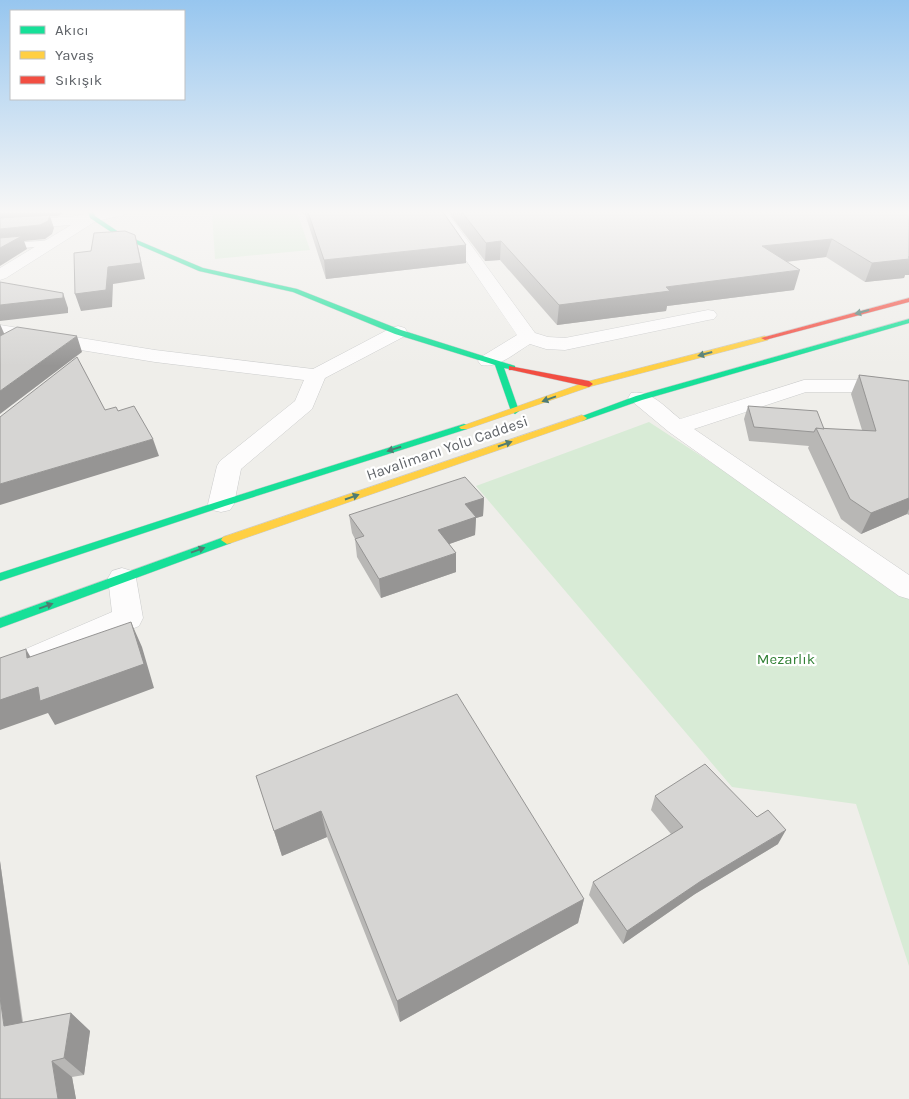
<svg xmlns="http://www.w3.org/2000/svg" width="909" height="1099" viewBox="0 0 909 1099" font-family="Karla,sans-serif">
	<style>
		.green { fill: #d8ebd6 }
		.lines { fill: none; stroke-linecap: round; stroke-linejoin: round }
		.lane-casing { stroke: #cbcccc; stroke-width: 2 }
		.street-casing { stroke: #cbcccc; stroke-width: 1 }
		.fast-casing { stroke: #cacacb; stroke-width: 1 }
		.slow-casing { stroke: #cacacb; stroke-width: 1 }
		.jam-casing { stroke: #cacacb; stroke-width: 1 }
		.lane { fill: #fdfcfc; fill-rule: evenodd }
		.street { fill: #fdfcfc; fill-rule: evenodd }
		.fast { fill: #16e098; fill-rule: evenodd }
		.slow { fill: #ffcf43; fill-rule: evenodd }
		.jam { fill: #f24e42; fill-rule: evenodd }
		.wall { fill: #b8b7b5 }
		.shaded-wall { fill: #969594 }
		.building { fill: #d6d5d3; stroke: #969594 }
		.oneway { fill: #507c72 }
		.labels { text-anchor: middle; stroke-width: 4.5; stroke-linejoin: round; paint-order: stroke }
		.street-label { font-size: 15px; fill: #5f6368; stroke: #fff }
		.park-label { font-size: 15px; fill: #348238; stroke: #fff }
	</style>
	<rect width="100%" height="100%" fill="#efeeea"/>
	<g class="green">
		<path d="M212,212H297L310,250L215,259Z"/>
		<path d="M649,422L844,549L909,598V966L856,804L732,787L476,486Z"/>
	</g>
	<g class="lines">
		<defs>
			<path id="lane" d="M53,240L56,241V245L0,250V244Z"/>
			<g id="street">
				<path d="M96,212H126L124,215L96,221L6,278L0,280V268L71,225L0,230V222L76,216Z"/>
				<path d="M433,212H447L535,333L548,337L565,338L708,310L714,311L717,315L714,319L708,320L565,350L546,349L530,344C516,352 498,369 481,365L478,361L481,357L517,335Z"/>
				<path d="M0,325L155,350L313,369L391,328L398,326L405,328L407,332L405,336L325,378L312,409L241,469L234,504L230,510L221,512L212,510L208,504L217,466L220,461L295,401L304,380L155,362L0,337Z"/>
				<path d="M804,380H855L909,384V396L855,392H806L694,429L909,575V599L899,596L669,432L628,398L631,393C650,389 666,408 680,419Z"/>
				<path d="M122,568L132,571L136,578L143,618L139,626L0,687V660L112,612L108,578L112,571Z"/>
			</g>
			<g id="fast">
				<path d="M88,212H94L95,216L120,233L203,268L297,289L401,330L515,366V370L504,368L519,411L515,414L511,411L495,365L395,334L293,292L199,271L116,235L90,218Z"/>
				<path d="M909,319V323L642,400L585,420L582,421L577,418L636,396Z"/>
				<path d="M464,424L467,425V429L225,506L0,581V573L217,502Z"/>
				<path d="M227,536L231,537L233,540L231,543L0,628V618Z"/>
			</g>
			<g id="slow">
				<path d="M765,336L769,338L768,340L592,386L467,429H461L459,427L586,382Z"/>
				<path d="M582,415L587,418L585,420L231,543L227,544L221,540L223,537Z"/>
			</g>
			<g id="jam">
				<path d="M909,298V302L765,340L761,338Z"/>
				<path d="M509,366L589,381L593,384L589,387L512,370H509Z"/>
			</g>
		</defs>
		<use href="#lane" class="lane-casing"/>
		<use href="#street" class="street-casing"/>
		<use href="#fast" class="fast-casing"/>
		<use href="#slow" class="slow-casing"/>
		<use href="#jam" class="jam-casing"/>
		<use href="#lane" class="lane"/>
		<use href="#street" class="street"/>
		<use href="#fast" class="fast"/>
		<use href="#slow" class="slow"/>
		<use href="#jam" class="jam"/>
	</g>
	<g class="wall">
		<path d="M302,212H443L466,245V263L326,279L306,217Z"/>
		<path d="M448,212H909V275H905L904,278L865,282L826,257L786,262L794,290L667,306L666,311L557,325L500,260L485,261Z"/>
		<path d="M859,375L909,381V515L907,514L861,534L841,519L808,448L809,446L749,441L744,419L748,406L824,429L862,430L851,394Z"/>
		<path d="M484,498L483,516L476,518L475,535L449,544L456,553V572L381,598L357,557L355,539L352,533L349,515Z"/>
		<path d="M256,776L584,899L578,923L400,1022L327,837L282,856Z"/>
		<path d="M655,796L778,844L695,894L623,944L589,895L593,882L671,834L651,810Z"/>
		<path d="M0,861L23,1022L71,1013L90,1031L84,1075L72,1077L76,1099H0Z"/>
	</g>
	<g class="shaded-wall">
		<path d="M0,212H64L58,216H50L54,228L52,234L45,239L24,241L27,249L0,266Z"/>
		<path d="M135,235L139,251L145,279L113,284L112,307L81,311L75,294L108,267Z"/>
		<path d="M832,239L826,257L757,265L762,246Z"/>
		<path d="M501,241L500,260L485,261L486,243Z"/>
		<path d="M466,245V263L326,279L324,260Z"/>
		<path d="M909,257V275H905L904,278L865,282L872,263Z"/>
		<path d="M800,270L794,290L667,306L666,311L557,325L559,305L666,287Z"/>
		<path d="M63,293L68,308V313L0,321V305Z"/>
		<path d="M0,324L7,340L0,345Z"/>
		<path d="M77,336L82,352L0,414V391Z"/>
		<path d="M153,439L159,456L0,505V484Z"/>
		<path d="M484,498L483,516L476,518L475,535L438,548V530L465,504Z"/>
		<path d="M909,498V509L907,514L861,534L871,513Z"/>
		<path d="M456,553V572L381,598L379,579Z"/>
		<path d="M131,622L142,647L154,688L55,725L48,713L0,730V700Z"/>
		<path d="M26,649L40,674L27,658Z"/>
		<path d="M321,811L327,837L282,856L274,831Z"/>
		<path d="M786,830L778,844L695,894L623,944L627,931L701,881Z"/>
		<path d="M0,861L25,1044L4,1026L0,997Z"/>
		<path d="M584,899L578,923L400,1022L397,1001Z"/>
		<path d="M71,1013L90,1031L84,1075L64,1058Z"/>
		<path d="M52,1061L72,1077L76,1099H58Z"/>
	</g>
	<g class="building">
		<path d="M308,212H443L466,245L324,260Z"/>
		<path d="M462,212H909V257H908H909V259L872,263L832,239L762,246L800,270L666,287L670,291L559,305L501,241L486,243Z"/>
		<path d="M50,215L48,221L40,225L0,229V218Z"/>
		<path d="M125,231L135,235L141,263L108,267L106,290L75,294L74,253L91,251L94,233Z"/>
		<path d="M22,236L0,248V238Z"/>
		<path d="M0,282L63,293V298L0,305Z"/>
		<path d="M17,327L77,336L0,391V336Z"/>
		<path d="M77,357L105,410L116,407L118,411L134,406L153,439L0,484V417Z"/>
		<path d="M859,375L909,381V498L871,513L850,499L816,428L876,431Z"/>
		<path d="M748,406L817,411L824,429L816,428L814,432L754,427Z"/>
		<path d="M465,477L484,498L465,504L476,517L438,530L456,553L379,579L355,539L364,536L349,515Z"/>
		<path d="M131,622L144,664L40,701L38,687L0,700V658L26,649L27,658Z"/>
		<path d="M457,694L584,899L397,1001L321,811L274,831L256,776Z"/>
		<path d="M705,764L757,817L768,810L786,830L701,881L627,931L593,882L683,827L655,796Z"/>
		<path d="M0,997L4,1026L71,1013L64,1058L52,1061L58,1099H0Z"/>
	</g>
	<defs><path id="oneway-solid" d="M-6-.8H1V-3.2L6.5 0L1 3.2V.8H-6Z" transform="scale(1.25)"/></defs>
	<g class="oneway">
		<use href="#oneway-solid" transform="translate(862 312) rotate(165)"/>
		<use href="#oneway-solid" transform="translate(705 354) rotate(165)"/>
		<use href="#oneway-solid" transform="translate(549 399) rotate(160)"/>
		<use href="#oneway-solid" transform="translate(505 444) rotate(-19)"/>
		<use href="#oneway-solid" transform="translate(394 449) rotate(162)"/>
		<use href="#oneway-solid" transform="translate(352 497) rotate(-19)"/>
		<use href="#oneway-solid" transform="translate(198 550) rotate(-20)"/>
		<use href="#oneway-solid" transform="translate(46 606) rotate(-20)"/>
	</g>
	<linearGradient id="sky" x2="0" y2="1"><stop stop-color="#97c6ef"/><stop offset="0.58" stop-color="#f8f7f6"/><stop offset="1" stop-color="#f8f7f6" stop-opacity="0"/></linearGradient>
	<rect width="909" height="366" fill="url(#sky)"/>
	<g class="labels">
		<g class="street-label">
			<text transform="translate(447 448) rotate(-19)" y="5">Havalimanı Yolu Caddesi</text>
		</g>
		<g class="park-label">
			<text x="786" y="664">Mezarlık</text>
		</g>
	</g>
	<rect x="10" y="10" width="175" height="90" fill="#ffffff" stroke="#bfc1c3"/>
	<rect x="20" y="26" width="25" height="8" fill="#16e098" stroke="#bfc1c3"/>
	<text x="55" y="35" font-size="15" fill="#5f6368">Akıcı</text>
	<rect x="20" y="51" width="25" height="8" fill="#ffcf43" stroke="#bfc1c3"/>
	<text x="55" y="60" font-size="15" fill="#5f6368">Yavaş</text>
	<rect x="20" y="76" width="25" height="8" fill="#f24e42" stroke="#bfc1c3"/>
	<text x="55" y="85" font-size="15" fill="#5f6368">Sıkışık</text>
</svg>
